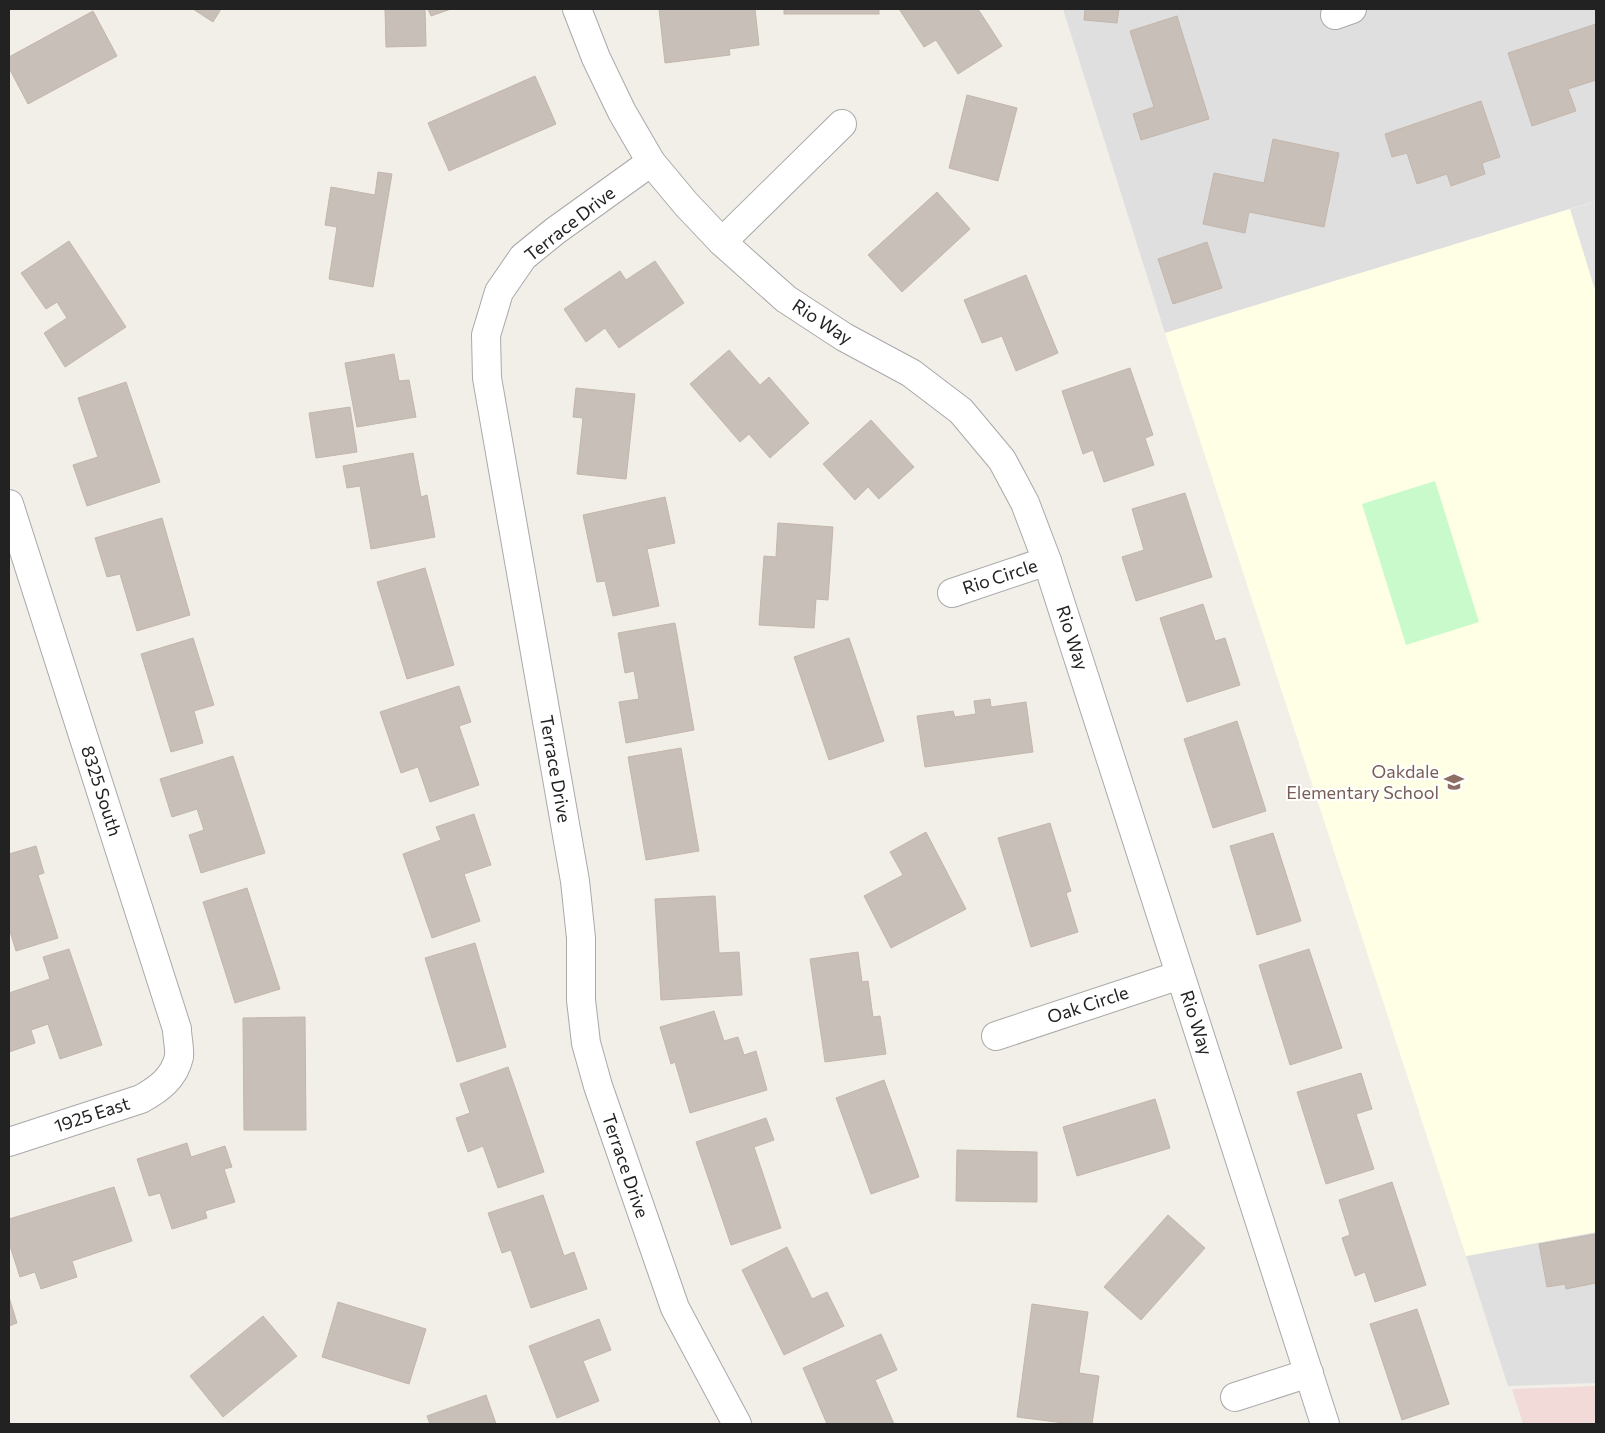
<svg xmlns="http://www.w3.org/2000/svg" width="1605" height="1433" viewBox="0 0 1605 1433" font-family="Commissioner,sans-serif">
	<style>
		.residential { fill: #e0dfdf }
		.commercial { fill: #f2dad9 }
		.education { fill: #ffffe5 }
		.park { fill: #c8facc }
		.parking { fill: #e2e2e2 }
		.building { fill: #c7bfb8; stroke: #c4b6ab }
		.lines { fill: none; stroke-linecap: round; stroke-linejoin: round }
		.minor-casing { stroke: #a9a9a9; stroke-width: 30 }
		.minor { stroke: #fff; stroke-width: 28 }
		.labels { text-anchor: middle; stroke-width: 4; stroke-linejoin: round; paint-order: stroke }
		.street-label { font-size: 18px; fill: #222; stroke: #fff }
		.education-label { font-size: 18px; fill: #785e54; stroke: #fff; text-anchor: end }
	</style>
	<rect width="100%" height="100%" fill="#f2efe9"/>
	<g class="residential">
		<path d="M1063,9H1596V201L1165,333Z"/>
		<path d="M1596,1232V1383L1508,1386L1466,1256Z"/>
	</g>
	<path class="commercial" d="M1596,1386V1424H1523L1512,1389Z"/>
	<path class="education" d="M1596,201V1232L1466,1256L1165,333Z"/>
	<path class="park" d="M1435,481L1479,622L1406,645L1362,504Z"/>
	<path class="parking" d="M1596,201V293L1570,209Z"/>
	<g class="building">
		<path d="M193,9H221L213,22Z"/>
		<path d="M385,9H425L426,46L386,47Z"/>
		<path d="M428,9H451L431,16Z"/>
		<path d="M659,9H755L759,45L729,49L730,55L665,63Z"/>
		<rect x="784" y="9" width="95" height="5"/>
		<path d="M899,9H978L1002,46L958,74L936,40L924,47Z"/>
		<path d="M1085,9H1119L1117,23L1084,20Z"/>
		<path d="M93,11L117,56L28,104L9,68V57Z"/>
		<path d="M1177,16L1209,119L1141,140L1133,114L1154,107L1130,31Z"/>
		<path d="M1596,24V80L1568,89L1576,111L1532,126L1508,53Z"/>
		<path d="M535,76L556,124L449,171L428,123Z"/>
		<path d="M967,95L1017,108L998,181L949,168Z"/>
		<path d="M1481,101L1500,157L1482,163L1485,174L1451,186L1447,174L1417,184L1407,153L1392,157L1385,134Z"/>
		<path d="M1273,139L1339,153L1324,227L1249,212L1245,233L1203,224L1214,173L1264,183Z"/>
		<path d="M378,172L392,174L373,287L329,279L337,227L325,225L331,187L375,195Z"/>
		<path d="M937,192L970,229L902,292L868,255Z"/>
		<path d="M69,241L126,327L65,367L44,333L67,318L57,302L46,309L21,273Z"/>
		<path d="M1207,242L1222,288L1173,304L1158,259Z"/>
		<path d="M655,261L684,303L619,348L605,328L586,342L564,309L620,271L626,280Z"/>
		<path d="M1026,275L1058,353L1016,371L1002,336L982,343L964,300Z"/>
		<path d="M729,350L760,385L769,377L809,423L770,458L749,434L740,442L690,384Z"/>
		<path d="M394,354L399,381L409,380L416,417L357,427L345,363Z"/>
		<path d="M1130,368L1153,435L1145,438L1154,465L1104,482L1093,450L1083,454L1062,391Z"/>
		<path d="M126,382L160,482L87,506L73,465L98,457L78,398Z"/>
		<path d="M576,388L635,394L626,479L577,474L583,418L573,417Z"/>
		<path d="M350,407L357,452L316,458L309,413Z"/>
		<path d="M871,420L914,467L879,499L868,487L855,500L823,464Z"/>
		<path d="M413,453L421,497L427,495L435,537L371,549L360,486L347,488L343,466Z"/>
		<path d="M1185,493L1212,577L1136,601L1122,557L1144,550L1132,509Z"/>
		<path d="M665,497L675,543L647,549L659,606L613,616L605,581L597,582L583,515Z"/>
		<path d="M162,518L190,615L137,631L120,574L107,577L95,538Z"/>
		<path d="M778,523L833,527L828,600L816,599L814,628L759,625L764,556L776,557Z"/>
		<path d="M425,568L454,665L407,679L377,582Z"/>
		<path d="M1203,604L1215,641L1225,638L1240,685L1187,702L1160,618Z"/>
		<path d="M675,623L694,730L626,743L619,702L639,699L634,671L625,673L618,633Z"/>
		<path d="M193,638L214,705L194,711L203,743L171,752L141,654Z"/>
		<path d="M849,638L884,741L829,760L794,657Z"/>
		<path d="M459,686L471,722L459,726L479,785L430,802L418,767L401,773L380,712Z"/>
		<path d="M990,699L991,707L1026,702L1033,752L925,767L917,716L953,711L955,717L976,714L974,701Z"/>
		<path d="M1237,721L1266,811L1213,828L1184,739Z"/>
		<path d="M681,748L699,851L646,860L628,757Z"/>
		<path d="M233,756L265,853L201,873L189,835L204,830L197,809L172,817L160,779Z"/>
		<path d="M474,814L491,865L464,874L480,921L432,938L403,854L441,840L436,827Z"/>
		<path d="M1050,823L1071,891L1066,893L1078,932L1031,947L998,838Z"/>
		<path d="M926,832L966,909L891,948L864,896L903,875L890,852Z"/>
		<path d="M1273,833L1301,921L1257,935L1230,846Z"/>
		<path d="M36,846L44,873L38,875L58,938L16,951L9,928V854Z"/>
		<path d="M247,888L280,989L235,1003L203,902Z"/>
		<path d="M715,896L719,953L739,952L742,995L661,1000L655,899Z"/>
		<path d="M475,943L506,1047L457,1062L425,958Z"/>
		<path d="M69,949L102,1045L60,1059L48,1024L31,1030L35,1043L9,1052V993L50,979L43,957Z"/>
		<path d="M1309,949L1342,1048L1290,1065L1259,965Z"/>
		<path d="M858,952L862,982L868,981L873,1017L880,1016L886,1054L825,1062L810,959Z"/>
		<path d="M714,1011L724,1041L738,1037L744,1055L756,1051L767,1090L690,1113L675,1062L671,1064L660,1027Z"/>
		<path d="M305,1017L306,1130H244L243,1018Z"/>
		<path d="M508,1067L544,1172L498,1188L483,1146L468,1152L456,1118L470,1113L460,1084Z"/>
		<path d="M1361,1073L1372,1109L1356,1114L1374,1169L1326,1184L1297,1092Z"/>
		<path d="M884,1080L919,1177L871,1194L836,1098Z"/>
		<path d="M1155,1099L1170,1148L1077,1176L1063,1127Z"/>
		<path d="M766,1118L774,1140L754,1147L781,1228L731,1245L696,1142Z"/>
		<path d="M187,1143L191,1157L225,1146L232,1167L224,1169L235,1202L205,1211L207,1218L172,1229L160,1193L149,1196L137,1159Z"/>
		<path d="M957,1150L1037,1152V1202L956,1201Z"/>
		<path d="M1392,1182L1426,1285L1375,1302L1365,1272L1355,1276L1342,1238L1350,1235L1339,1200Z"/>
		<path d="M114,1187L132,1241L72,1261L77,1277L41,1289L35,1272L20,1277L9,1243V1219Z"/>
		<path d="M543,1195L564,1256L574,1252L587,1289L531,1308L511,1250L502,1253L488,1213Z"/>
		<path d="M1168,1215L1205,1248L1141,1320L1104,1287Z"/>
		<path d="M1596,1234V1283L1566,1289L1565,1284L1547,1287L1539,1244Z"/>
		<path d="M787,1247L812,1299L827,1292L844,1326L784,1355L742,1270Z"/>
		<path d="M9,1297L17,1323L9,1326Z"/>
		<path d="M338,1302L426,1329L409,1384L322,1357Z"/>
		<path d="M1032,1304L1088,1312L1079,1373L1099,1376L1092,1424H1072L1017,1417Z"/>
		<path d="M1417,1309L1449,1404L1402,1420L1370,1324Z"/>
		<path d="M263,1316L297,1356L223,1417L190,1376Z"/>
		<path d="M599,1319L611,1350L583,1361L599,1401L557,1418L529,1346Z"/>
		<path d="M881,1334L897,1370L875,1380L894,1424H827L803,1368Z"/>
		<path d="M486,1395L496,1424H430L427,1416Z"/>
	</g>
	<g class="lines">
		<defs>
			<g id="minor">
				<path d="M577,9L596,58L622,112L651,162L686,204L722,242L786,299L844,337L911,373L961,411L1002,460L1025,503L1047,561L1325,1424"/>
				<path d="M1335,15L1352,9"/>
				<path d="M651,162L555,231L523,257L499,292L486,335L487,378L575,881L581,938V1000L586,1043L598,1086L675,1308L737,1424"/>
				<path d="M722,242L842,124"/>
				<path d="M9,504L177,1029C177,1037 180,1049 179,1057C174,1078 159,1089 141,1099L9,1142"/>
				<path d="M952,593L1047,561"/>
				<path d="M996,1036L1180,975"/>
				<path d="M1235,1397L1309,1373"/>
			</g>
		</defs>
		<use href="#minor" class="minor-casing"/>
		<use href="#minor" class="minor"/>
	</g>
	<defs>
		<symbol id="school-bare" viewBox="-9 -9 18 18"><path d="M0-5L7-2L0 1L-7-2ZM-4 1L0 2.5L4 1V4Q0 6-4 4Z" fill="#8d6e63" stroke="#fff" stroke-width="2.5" paint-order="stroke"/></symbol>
	</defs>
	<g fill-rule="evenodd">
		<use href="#school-bare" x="1440" y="768" width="28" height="28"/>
	</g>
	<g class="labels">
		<g class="street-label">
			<text transform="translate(570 224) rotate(-38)" y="6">Terrace Drive</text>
			<text transform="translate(822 322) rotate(33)" y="6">Rio Way</text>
			<text transform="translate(1000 577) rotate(-18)" y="6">Rio Circle</text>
			<text transform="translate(1072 638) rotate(72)" y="6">Rio Way</text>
			<text transform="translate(555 769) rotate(80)" y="6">Terrace Drive</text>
			<text transform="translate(101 791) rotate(72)" y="6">8325 South</text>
			<text transform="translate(1088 1005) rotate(-18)" y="6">Oak Circle</text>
			<text transform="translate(1196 1023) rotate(72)" y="6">Rio Way</text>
			<text transform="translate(92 1115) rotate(-18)" y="6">1925 East</text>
			<text transform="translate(625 1166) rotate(71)" y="6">Terrace Drive</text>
		</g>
		<g class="education-label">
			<text x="1439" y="778">Oakdale<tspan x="1439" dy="21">Elementary School</tspan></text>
		</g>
	</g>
	<rect width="1605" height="1433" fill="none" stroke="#222222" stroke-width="20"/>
</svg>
